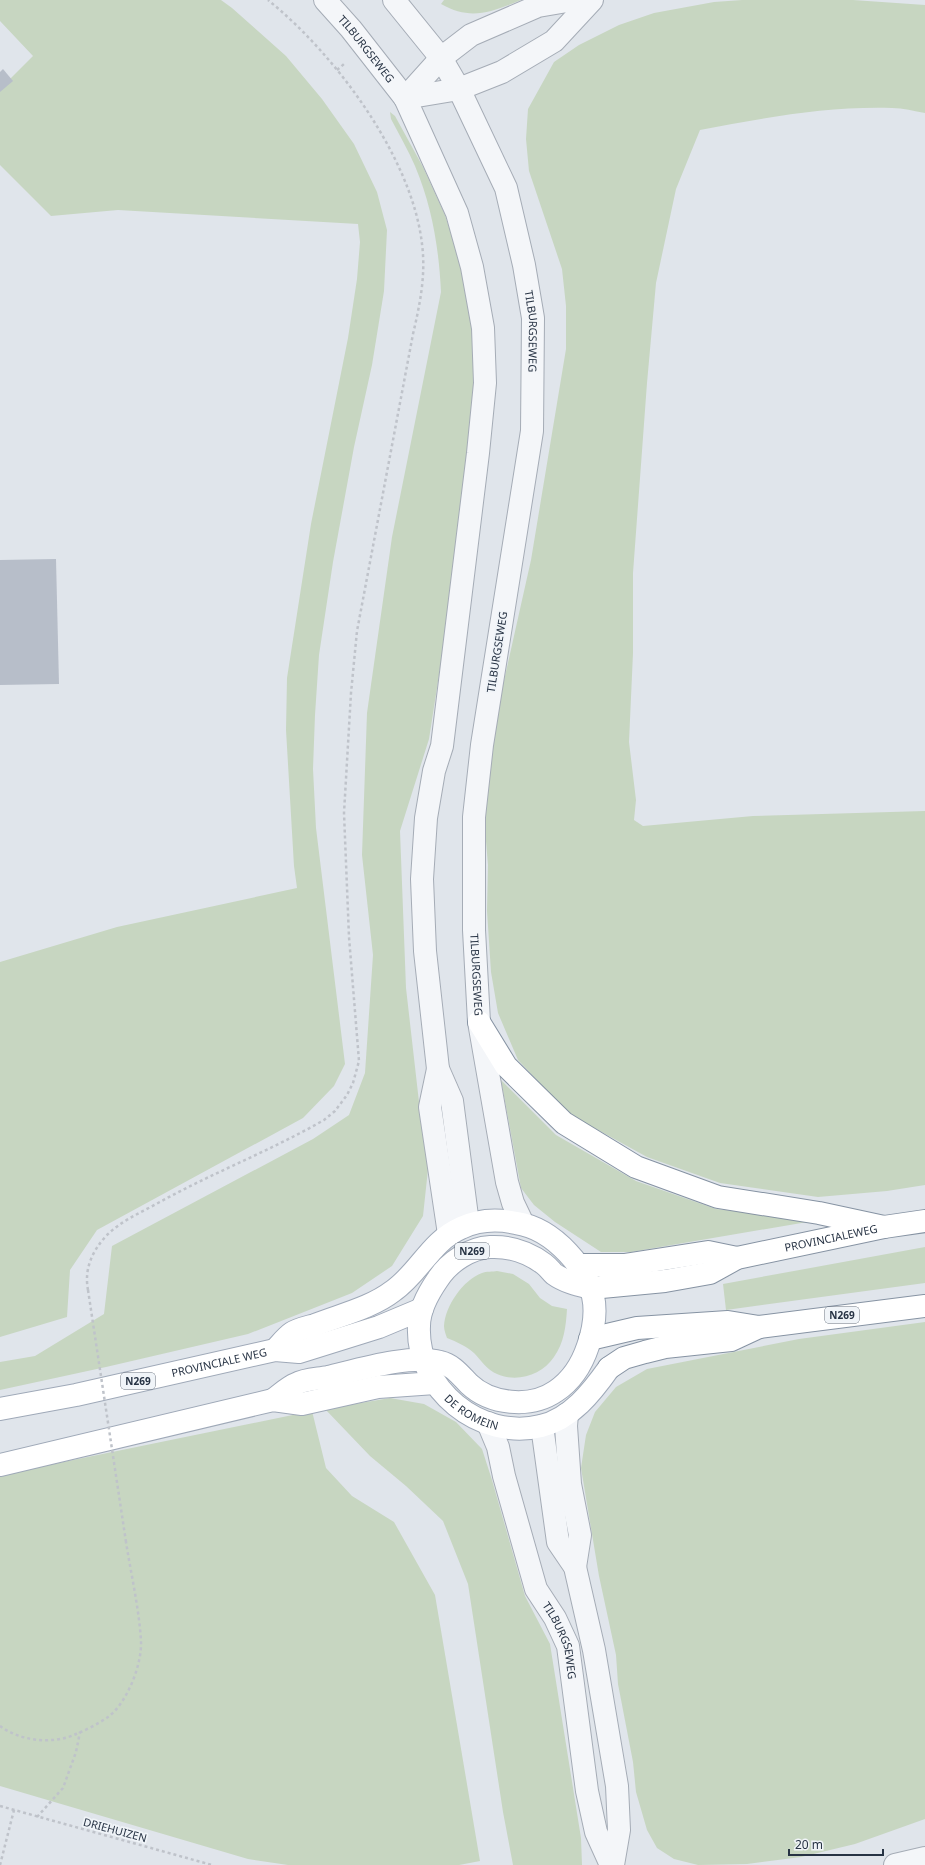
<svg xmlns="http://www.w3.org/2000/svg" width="925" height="1865" viewBox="0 0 925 1865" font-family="'Noto Sans',sans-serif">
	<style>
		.green { fill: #c7d6c1 }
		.building { fill: #b7bec9 }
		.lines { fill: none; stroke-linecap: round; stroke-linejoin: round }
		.minor-casing { stroke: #a5acb6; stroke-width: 24 }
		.tertiary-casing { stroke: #a5acb6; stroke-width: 24 }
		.primary-casing { stroke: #9fa9b8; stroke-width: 24 }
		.trunk-casing { stroke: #8693a3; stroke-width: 24 }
		.path { stroke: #bfc3ca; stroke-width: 2.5; stroke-dasharray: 3 3; stroke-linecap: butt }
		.minor { stroke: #f4f6f9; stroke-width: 22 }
		.tertiary { stroke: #f4f6f9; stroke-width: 22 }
		.primary { stroke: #fff; stroke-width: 22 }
		.trunk { stroke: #fff; stroke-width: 22 }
		.path-bridge { stroke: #bfc3ca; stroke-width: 2.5; stroke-dasharray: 3 3; stroke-linecap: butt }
		.labels { text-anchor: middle; stroke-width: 3.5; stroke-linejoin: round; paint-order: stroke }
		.shield { fill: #f0f4f8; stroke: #636d7a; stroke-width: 1 }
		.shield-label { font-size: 10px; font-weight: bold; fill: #273344 }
		.street-label { font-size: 11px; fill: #273344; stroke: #f0f4f8 }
	</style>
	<rect width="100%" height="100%" fill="#e0e5eb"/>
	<g class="green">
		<path d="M0,0H221L232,8L286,56L322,99L354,144L377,192L387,230L384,291L372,365L354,447L333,562L319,655L315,715L313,769L316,828L345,1064L334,1086L303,1118L97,1230L70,1270L67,1317L0,1337V962L117,927L297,888L294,866L286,730L287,678L311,524L348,338L357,279L360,242L358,224L118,210L51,216L0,165V89L33,56L0,21Z"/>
		<path d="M444,0H521C491,12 471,21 441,4Z"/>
		<path d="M742,0H853L925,5V113C914,111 903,108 892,108C827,106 763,118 700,130L676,189L656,283L647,383L633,573V653L629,742L636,800L634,820L643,826L753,816L925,811V1185L887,1191L818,1197L720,1183L647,1157L569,1114L518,1060L498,1013L491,972L487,911L488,865L484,818L490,743L531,560L566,349V306L562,269L529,171L526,139L528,109L554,62L579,45L619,25L654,13L714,2Z"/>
		<path d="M390,112L395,116L423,167L445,215L462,268L472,328L476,382L456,566L429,739L400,831L406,988L423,1137L429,1160L423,1216L392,1266L352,1293L248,1334L106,1367L0,1390V1362L35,1356L104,1314L112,1246L313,1139L349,1115L365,1073L373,955L362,855L367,713L392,537L441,292C439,249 432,206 415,166C408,150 399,134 391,119Z"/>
		<path d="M501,1080L556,1135L636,1181L716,1209L819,1220L631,1252H601L555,1222L534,1205L521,1188Z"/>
		<path d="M925,1247V1283L726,1310L723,1284Z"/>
		<path d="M497,1271L513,1274L529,1284L540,1298L552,1306L567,1309C566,1326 564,1343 554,1357C542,1375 517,1383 497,1374C487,1370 481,1360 474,1353C466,1346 457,1342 447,1338C446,1335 444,1330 444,1326C445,1306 463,1280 482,1273C486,1271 493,1272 497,1271Z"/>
		<path d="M925,1322V1819L855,1844L801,1857L747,1864L698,1865L674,1859L657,1848L647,1830L636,1792L633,1762L618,1684L616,1655L599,1576L581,1468L586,1435L595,1412L616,1387L647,1369L799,1339Z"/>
		<path d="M390,1398L424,1404L456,1422L482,1449L492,1480L525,1596L550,1644L581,1838L582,1865H513L503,1812L468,1584L443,1521L406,1486L370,1456L325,1409Z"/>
		<path d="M312,1411L326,1468L352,1496L394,1522L435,1595L480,1861L459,1865H288L248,1859L0,1786V1475Z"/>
	</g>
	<g class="building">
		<path d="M3,69L13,81L0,92V72Z"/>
		<path d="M56,559L59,684L0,685V560Z"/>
	</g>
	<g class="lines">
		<defs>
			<path id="minor" d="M895,1865L925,1858"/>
			<g id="tertiary">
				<path id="s1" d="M325,0L351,29L405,98L457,213L472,267L483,328L485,383L478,453L442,746L434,771L426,818L422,879L425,951L438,1069L452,1101L468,1224"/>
				<path id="s2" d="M394,0L441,58L459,89L506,188L524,265L533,318L532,431L482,745L474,817V930L479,1022L507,1182L513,1203L523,1224"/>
				<path d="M405,98L459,89L502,72L554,41L592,0"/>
				<path d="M405,98L441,58L471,35L538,6L573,0"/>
				<path d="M438,1069L430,1107L449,1234"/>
				<path d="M567,1414L566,1426L570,1484L580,1535L575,1567"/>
				<path id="s3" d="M488,1423L498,1447L504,1476L536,1589L555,1618L568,1646L587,1791L596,1832L611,1865"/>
				<path d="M542,1426L558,1542L575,1567L594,1650L617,1786L619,1830L613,1865"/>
			</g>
			<g id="primary">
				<path id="s4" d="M591,1288C579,1285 565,1282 554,1274C551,1271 548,1267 544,1264C528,1252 510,1246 490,1247C470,1248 449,1262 438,1279C429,1292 419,1309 419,1326C416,1389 480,1441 541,1426C571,1419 592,1392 609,1368"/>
				<path d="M273,1400C280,1395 288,1387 296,1384C305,1379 318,1379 328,1377C358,1370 410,1354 440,1362C453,1365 460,1375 469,1384C490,1404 530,1409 556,1391C571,1381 582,1364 588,1346C601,1308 595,1282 568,1253C554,1238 537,1226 516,1223C498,1219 478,1220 461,1228C431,1241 419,1273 393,1291C371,1308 340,1315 315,1325C308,1327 298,1329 292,1333C286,1337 280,1345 275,1350"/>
				<path id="s5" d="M0,1409L76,1395L275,1350L299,1352L379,1327L422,1309"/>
				<path d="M0,1465L273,1400L302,1404L378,1387L435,1383"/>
			</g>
			<g id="trunk">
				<path d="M479,1022L506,1066L564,1123L636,1167L718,1197L819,1213L884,1227"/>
				<path d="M580,1265H624L708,1252L737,1258"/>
				<path id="s6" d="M591,1288L665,1281L710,1273L737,1258L884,1227L925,1221"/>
				<path d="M590,1339L637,1328L728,1322L759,1327L925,1306"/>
				<path d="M609,1368L624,1358L645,1352L665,1347L731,1340L759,1327"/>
			</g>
		</defs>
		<use href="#minor" class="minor-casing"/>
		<use href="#tertiary" class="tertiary-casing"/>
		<use href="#primary" class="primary-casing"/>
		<use href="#trunk" class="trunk-casing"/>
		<g class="path">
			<path d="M337,70L344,64"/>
			<path d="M88,1290C84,1269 92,1251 107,1235C121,1221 140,1213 158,1203C212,1173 270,1151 324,1120L335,1111L347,1095L353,1083L359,1061L349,937L344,813L351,693L357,631L413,334C420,304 426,275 422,244C412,157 335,54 268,0"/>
			<path d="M0,1726C20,1741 53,1745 76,1734C86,1730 98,1724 108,1717C127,1703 142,1665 141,1641C139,1608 131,1574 126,1542"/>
			<path d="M0,1806L212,1865"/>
			<path d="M37,1817L63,1788L76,1752L80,1732"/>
			<path d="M0,1865L14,1810"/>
		</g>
		<use href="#minor" class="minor"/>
		<use href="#tertiary" class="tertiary"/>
		<use href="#primary" class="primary"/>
		<use href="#trunk" class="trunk"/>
		<path class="path-bridge" d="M88,1290L126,1542"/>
	</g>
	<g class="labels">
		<g class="shield">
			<rect x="455" y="1243" width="34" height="16" rx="3"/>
			<rect x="825" y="1307" width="34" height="16" rx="3"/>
			<rect x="121" y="1373" width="34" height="16" rx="3"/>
		</g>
		<g class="shield-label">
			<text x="472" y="1255">N269</text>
			<text x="842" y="1319">N269</text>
			<text x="138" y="1385">N269</text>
		</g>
		<g class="street-label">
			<text dy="4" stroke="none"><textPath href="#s1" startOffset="64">TILBURGSEWEG</textPath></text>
			<text dy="4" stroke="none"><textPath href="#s2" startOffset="366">TILBURGSEWEG</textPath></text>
			<text transform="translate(497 652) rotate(-81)" y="4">TILBURGSEWEG</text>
			<text dy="4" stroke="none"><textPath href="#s2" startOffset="1014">TILBURGSEWEG</textPath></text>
			<text dy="4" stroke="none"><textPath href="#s6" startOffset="247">PROVINCIALEWEG</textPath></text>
			<text dy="4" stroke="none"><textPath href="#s5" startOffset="224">PROVINCIALE WEG</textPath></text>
			<text dy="4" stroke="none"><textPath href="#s4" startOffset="334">DE ROMEIN</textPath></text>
			<text dy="4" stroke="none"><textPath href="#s3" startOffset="231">TILBURGSEWEG</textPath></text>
			<text transform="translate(115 1830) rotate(15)" y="4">DRIEHUIZEN</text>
		</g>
	</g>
	<path d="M789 1849v6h94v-6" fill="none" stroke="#273344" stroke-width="2"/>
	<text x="795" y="1849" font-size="12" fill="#273344" stroke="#f0f4f8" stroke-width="3" paint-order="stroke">20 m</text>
</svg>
